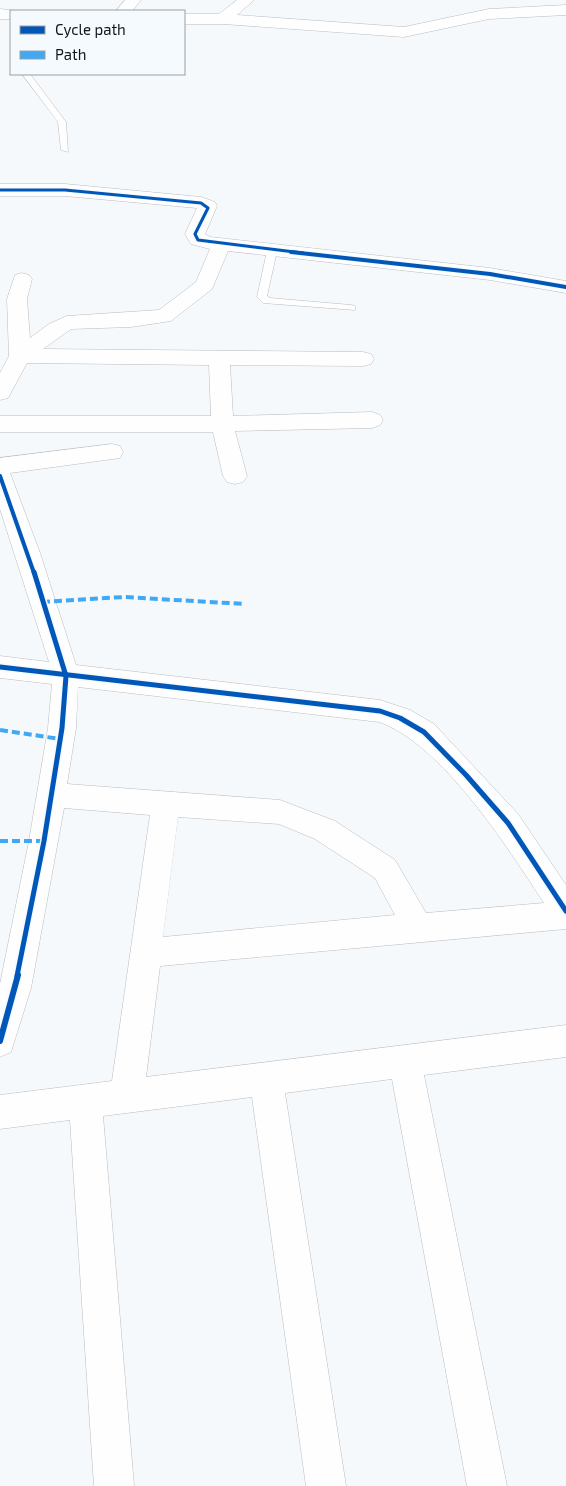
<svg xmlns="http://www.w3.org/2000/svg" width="566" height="1486" viewBox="0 0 566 1486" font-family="'Exo 2',sans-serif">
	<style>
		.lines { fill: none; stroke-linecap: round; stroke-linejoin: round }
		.service-casing { stroke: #babcbe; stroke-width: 1 }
		.minor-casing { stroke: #babcbe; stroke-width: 1 }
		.service { fill: #fefeff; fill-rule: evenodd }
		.minor { fill: #fefeff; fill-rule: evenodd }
		.quiet { stroke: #3fa9f5; stroke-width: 4; stroke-dasharray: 8 4; stroke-linecap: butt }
		.cycleway-far3-casing { stroke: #f4fafe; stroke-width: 5 }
		.cycleway-far2-casing { stroke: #f4fafe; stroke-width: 6 }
		.cycleway-far1-casing { stroke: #f4fafe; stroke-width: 8 }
		.cycleway-casing { stroke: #f4fafe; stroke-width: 9 }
		.cycleway-far3 { stroke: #0057b8; stroke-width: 3 }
		.cycleway-far2 { stroke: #0057b8; stroke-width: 4 }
		.cycleway-far1 { stroke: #0057b8; stroke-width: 5 }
		.cycleway { stroke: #0057b8; stroke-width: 6 }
	</style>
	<rect width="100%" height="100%" fill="#f6f9fc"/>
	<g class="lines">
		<defs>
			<g id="service">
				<path d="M22,74H30L66,122L68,152L61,150L58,122Z"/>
				<path d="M272,248L277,251L267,296L270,298L351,305L355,306V310L263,303L257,297L267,251Z"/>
			</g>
			<g id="minor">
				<path d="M125,0H141L132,11H116Z"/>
				<path d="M237,0H254L237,15L404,27L489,9L566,5V15L489,19L404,37L223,24H184V14H219Z"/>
				<path d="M0,9L17,11H11V19H0Z"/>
				<path d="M0,184H65L201,197L215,202L217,206L205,234L210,237L490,268L566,281V293L490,280L228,251L212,289L171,321L131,327L71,329L43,349L363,352L371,354L374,359L371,364L363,366L230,365L233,416L372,412L380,415L383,420L380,425L372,428L235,431L247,476L243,482L235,484L227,482L223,476L213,432H0V416H211L209,365L27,363L8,398L0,400V373L9,356L7,299L15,275L22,273L29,275L32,279L27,299L30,338L49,324L67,316L159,310L196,282L210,249L191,244L185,234L197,208L65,196H0Z"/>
				<path d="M112,444L120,446L123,452L120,458L10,473L40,553L76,665L380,700L410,710L434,724L518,814L566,885V929L160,966L146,1077L566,1025V1057L424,1075L507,1486H467L392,1079L285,1093L346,1486H306L252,1097L103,1116L134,1486H94L70,1120L0,1129V1095L112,1081L150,815L64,808L31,988L11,1052L0,1057V984L29,841L48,728L52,684L0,678V656L49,662L0,509V458ZM78,687L379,722C442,744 508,848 544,903L426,913L395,860L335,821L280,800L67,784L76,728ZM178,817L279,824L315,839L375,878L395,915L163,937Z"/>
			</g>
		</defs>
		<use href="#service" class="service-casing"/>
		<use href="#minor" class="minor-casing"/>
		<use href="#service" class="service"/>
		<use href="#minor" class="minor"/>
		<g class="quiet">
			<path d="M42,602L124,597L245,604"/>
			<path d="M0,730L60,739"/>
			<path d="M0,841H44"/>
		</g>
		<defs>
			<path id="cycleway-far3" d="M0,190H65L201,203L208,208L195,234L198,240L303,253"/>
			<g id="cycleway-far2">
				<path d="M291,252L490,274L566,287"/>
				<path d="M0,476L34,573"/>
			</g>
			<g id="cycleway-far1">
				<path d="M0,667L380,711L400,718L424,732L466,775L508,823L566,911"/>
				<path d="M17,976L44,841L62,728L66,676L34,572"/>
			</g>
			<path id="cycleway" d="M0,1041L18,975"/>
		</defs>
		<use href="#cycleway-far3" class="cycleway-far3-casing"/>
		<use href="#cycleway-far2" class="cycleway-far2-casing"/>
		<use href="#cycleway-far1" class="cycleway-far1-casing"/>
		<use href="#cycleway" class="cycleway-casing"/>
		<use href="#cycleway-far3" class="cycleway-far3"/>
		<use href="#cycleway-far2" class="cycleway-far2"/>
		<use href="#cycleway-far1" class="cycleway-far1"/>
		<use href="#cycleway" class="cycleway"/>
	</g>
	<rect x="10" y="10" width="175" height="65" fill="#f4fafe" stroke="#9a9fa2"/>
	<rect x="20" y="26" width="25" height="8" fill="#0057b8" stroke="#9a9fa2"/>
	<text x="55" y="35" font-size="15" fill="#141718">Cycle path</text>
	<rect x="20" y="51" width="25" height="8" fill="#3fa9f5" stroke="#9a9fa2"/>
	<text x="55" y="60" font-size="15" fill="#141718">Path</text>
</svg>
